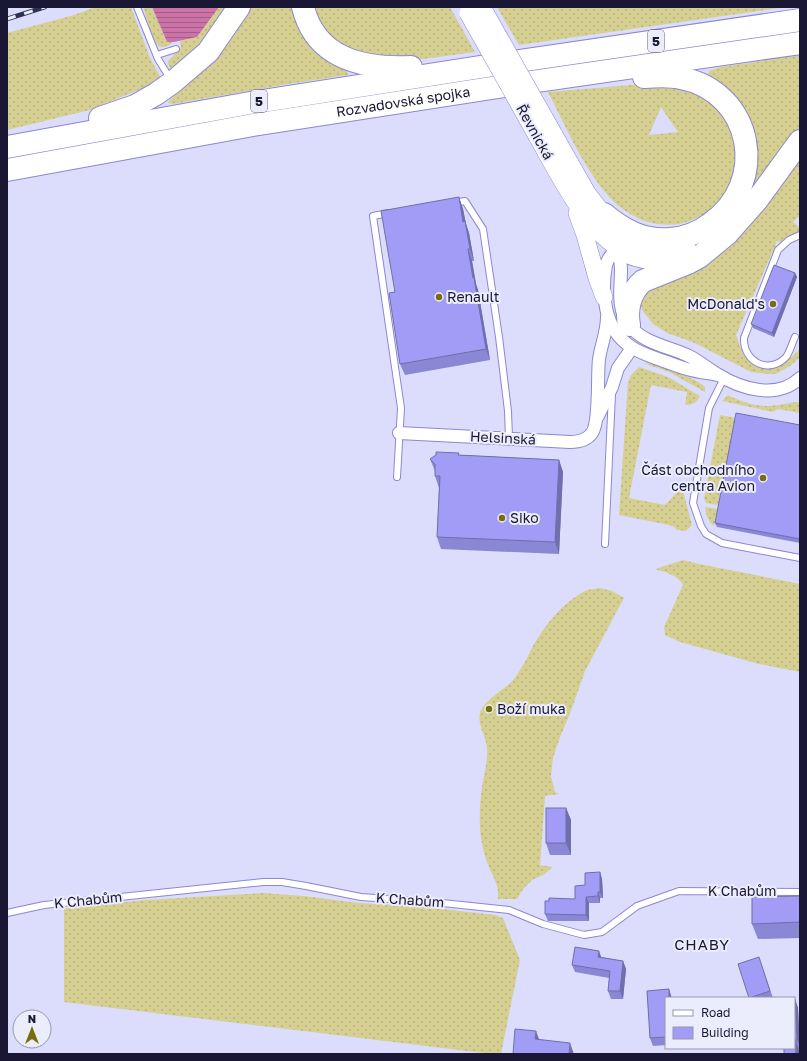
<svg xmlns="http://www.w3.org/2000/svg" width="807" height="1061" viewBox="0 0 807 1061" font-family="'Golos Text',sans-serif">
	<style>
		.grass { fill: url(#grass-dots); fill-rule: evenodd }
		.water { fill: url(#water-rules) }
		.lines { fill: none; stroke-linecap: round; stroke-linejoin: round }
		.lane-casing { stroke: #8b88d0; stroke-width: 8 }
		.street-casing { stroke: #8b88d0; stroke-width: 14 }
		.secondary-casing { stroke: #8b88d0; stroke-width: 18 }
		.highway-casing { stroke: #8b88d0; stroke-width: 24 }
		.lane { stroke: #fff; stroke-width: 6 }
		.street { stroke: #fff; stroke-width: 12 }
		.secondary { stroke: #fff; stroke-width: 17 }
		.highway { stroke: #fff; stroke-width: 22 }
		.rail-casing { stroke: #32314d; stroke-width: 4.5 }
		.rail { stroke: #ebecfc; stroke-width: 3; stroke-dasharray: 9; stroke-linecap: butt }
		.secondary-bridge-casing { stroke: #8b88d0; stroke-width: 18; stroke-linecap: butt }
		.secondary-bridge { stroke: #fff; stroke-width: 17 }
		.wall { fill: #8a87d4 }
		.shaded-wall { fill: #716eac }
		.building { fill: #a19df6; stroke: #716eac }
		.poi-dot { fill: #766e0d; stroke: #ebecfc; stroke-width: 1.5 }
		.labels { text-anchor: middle; stroke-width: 4; stroke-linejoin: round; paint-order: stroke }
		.shield { fill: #ebecfc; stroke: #58576f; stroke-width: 1 }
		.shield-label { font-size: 13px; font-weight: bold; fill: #191733 }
		.street-label { font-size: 14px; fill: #191733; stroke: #ebecfc }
		.poi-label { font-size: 14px; fill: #191733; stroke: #ebecfc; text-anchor: start }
		.neighbourhood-label { font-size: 15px; letter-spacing: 1px; fill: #191733; stroke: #ebecfc }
	</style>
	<defs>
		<pattern id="grass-dots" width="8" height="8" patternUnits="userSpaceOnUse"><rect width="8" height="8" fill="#d5d091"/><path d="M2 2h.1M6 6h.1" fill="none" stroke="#b6b27e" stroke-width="1.8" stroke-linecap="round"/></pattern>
		<pattern id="water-rules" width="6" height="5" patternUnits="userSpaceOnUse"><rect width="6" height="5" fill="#cb73a7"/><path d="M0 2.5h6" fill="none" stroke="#a45d89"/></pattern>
	</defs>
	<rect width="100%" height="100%" fill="#dcddfc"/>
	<g class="grass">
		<path d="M96,7H131L150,58L162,80L90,110L7,130V33L74,15Z"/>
		<path d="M143,7H152L167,42H173C170,45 163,49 159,46C152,41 146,15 143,7Z"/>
		<path d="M219,7H229L203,45L171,70L168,63V61L181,48L180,41L197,37Z"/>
		<path d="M247,7H294L331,62L347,71L348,73V75L282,85L173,104L168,103C170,98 188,85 193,80C214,58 230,31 247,7Z"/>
		<path d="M313,7H450L475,52L408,61H376L338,44L319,22Z"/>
		<path d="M497,7H787L519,45Z"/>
		<path d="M800,55V128L764,181L739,207L734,96L708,75L709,71L721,67Z"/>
		<path d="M666,82C677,86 700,92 708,99C784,158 698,268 620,207C590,183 566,127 548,92ZM661,107L678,132L649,135Z"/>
		<path d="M800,154V219L798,217L793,222L800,228V232L782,242L777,241L775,246L777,247L772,253L736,335C739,342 741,352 746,358C763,379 786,364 800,349V357L790,366L776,374H768L751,372L695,343L667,333L653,324L642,310L640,303L645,290L654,287Z"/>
		<path d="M643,363C653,362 699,379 705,387V392L669,372Z"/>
		<path d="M639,367L668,377L700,396C697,403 692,405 685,405L687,392L651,385L629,498L665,505L679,490L683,491L692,525L686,531L677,530L674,527L669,525L619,515L628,382L631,375Z"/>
		<path d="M728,395C743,403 760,408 778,405C785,404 792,402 800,402V413L778,409L773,412L722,401Z"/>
		<path d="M720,415L736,418L718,505L706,503L704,498Z"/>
		<path d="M705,507L718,509L714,526C708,521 706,515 705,507Z"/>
		<path d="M683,560L699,564L800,584V672L759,664L680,642L665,635L664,627L683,585C678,575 665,572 655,569Z"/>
		<path d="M600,588L612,591L624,598L585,671L571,711L560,737L553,758L551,776L555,792L559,794L545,796L540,865L553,867L543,875L532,880L523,889L517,899H498C500,883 489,871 485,856C478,834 479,810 482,787C484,774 488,761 487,748C486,736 477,725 480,713C483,700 505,690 514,679C519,672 524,664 528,656C540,631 560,604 585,591C589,589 595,589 600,588Z"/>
		<path d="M263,893L304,896L359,903L415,906L495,915L503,918L520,960L501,1054H492L64,1002V908L146,900Z"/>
	</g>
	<path class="water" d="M152,7H219L197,37L174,42H167Z"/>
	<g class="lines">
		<defs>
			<g id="lane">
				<path d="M137,7L158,59L171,80"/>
				<path d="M157,55L176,49"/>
				<path d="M453,203L465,201L483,229L499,337L508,411L509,438"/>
				<path d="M388,213L373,216L401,408L397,477"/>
				<path d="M795,337C792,343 790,352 786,357C769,375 743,362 744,338L778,250L789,240L800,235"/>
				<path d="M724,378L709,408L693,503L701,526L706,534L722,543L800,558"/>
				<path d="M605,544L612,394"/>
				<path d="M7,913L44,905L263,882H282L306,886L361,897L433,902L509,910L543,924L584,935L602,932L637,906L679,891L800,892"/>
			</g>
			<g id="street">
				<path d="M718,375C708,373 697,372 687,369C679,367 670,363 661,360C651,356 639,353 630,346C604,329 601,293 606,265C608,258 612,253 618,248C619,256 621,262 621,270C621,289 616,309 630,326C643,343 670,347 689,356C699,361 708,369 717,374C741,389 777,400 800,378"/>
				<path d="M598,416L612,387L618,368L632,348"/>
				<path d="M399,433L570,442C578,442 587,440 592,433C600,422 597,375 599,359C601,345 607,332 607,317"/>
			</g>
			<g id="secondary">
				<path d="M553,133L587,193L611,224"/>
				<path d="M537,136C558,173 582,224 618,248"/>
				<path d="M577,213L585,235L597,278L604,297"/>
			</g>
			<g id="highway">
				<path d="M303,7C316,60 364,69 411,67"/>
				<path d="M100,118L135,106L156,94L173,82L208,52L239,7"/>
				<path d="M7,147L250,103L512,62L800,20"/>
				<path id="s1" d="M7,170L253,125L517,84L800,43"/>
				<path d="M604,214C624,231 644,241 670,239C685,238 698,233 710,224C770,183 753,92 681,78C669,75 656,76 644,77"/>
				<path d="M618,248C643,260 662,261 688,254"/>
				<path d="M629,325C626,309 630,292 643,281L690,262L699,257L727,234L757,200L800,141"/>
			</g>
		</defs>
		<use href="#lane" class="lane-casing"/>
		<use href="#street" class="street-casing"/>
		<use href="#secondary" class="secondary-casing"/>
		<use href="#highway" class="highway-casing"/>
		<use href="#lane" class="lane"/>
		<use href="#street" class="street"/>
		<use href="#secondary" class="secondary"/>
		<use href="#highway" class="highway"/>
		<defs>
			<path id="rail" d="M7,19L45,7"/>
		</defs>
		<use href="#rail" class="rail-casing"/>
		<use href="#rail" class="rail"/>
		<defs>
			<g id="secondary-bridge">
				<path d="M482,7L553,133"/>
				<path d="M468,13L537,136"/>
			</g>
		</defs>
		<use href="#secondary-bridge" class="secondary-bridge-casing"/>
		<use href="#secondary-bridge" class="secondary-bridge"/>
	</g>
	<g class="wall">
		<path d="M459,197L463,209L466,224L469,233L474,261H472L476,284L478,290L490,360L405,375L400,364L395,292Z"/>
		<path d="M795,273L797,277L774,337L753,328L751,324Z"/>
		<path d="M800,425V543L717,527L715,523Z"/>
		<path d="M459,455L559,460L563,472L559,554L441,549L437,537L439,488L435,476V471L430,459Z"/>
		<path d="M566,808L571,820V855H550L546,843Z"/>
		<path d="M600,872L602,879L603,898H600V903H589V921H548L545,914L575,899L585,885Z"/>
		<path d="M800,896V938L758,939L752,924Z"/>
		<path d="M601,957L623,961L626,969L623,999H611L608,991L609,978L575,972L572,965Z"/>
		<path d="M763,969L773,998H749Z"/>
		<path d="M669,989L672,998H666V1045L653,1046L650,1038L647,991Z"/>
		<path d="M795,999L798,1008L800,1049H799V1054H784Z"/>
	</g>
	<g class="shaded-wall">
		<path d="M459,197L463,209L466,224L469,233L474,261L470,249L463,222Z"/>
		<path d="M468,249L472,261L476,284L478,290L490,360L486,349Z"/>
		<path d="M795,273L797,277L774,337L772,333Z"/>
		<path d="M559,460L563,472L559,554L555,542Z"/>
		<path d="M566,808L571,820V855L566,843Z"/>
		<path d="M600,872L602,879L603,898L600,892Z"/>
		<path d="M598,892L600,898V903L598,896Z"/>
		<path d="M586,897L589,903V921L586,915Z"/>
		<path d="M599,951L602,959L598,957Z"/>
		<path d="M623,961L626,969L623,999L620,991Z"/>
		<path d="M669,989L671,997L672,998H669Z"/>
		<path d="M795,999L798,1008L800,1047L797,1040Z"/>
		<path d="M536,1031L542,1047L535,1039Z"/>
		<path d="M795,1040L799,1049V1054H796Z"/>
		<path d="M570,1043L574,1054H569Z"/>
	</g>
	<g class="building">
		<path d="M459,197L463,222L465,221L470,249H468L473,278H474L486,349L400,364L389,293L395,292L381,211Z"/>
		<path d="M774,265L795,273L772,333L751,324Z"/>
		<path d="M736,413L800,425V539L715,523Z"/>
		<path d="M436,452L459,453L458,455L559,460L555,542L437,537L440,476H435V464L430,459L436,455Z"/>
		<rect x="546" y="808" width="20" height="35"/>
		<path d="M600,872V892H598V896L586,897V915L545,914V901H549V898L575,899V886L585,885V873Z"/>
		<path d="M800,896V922L752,924V897Z"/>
		<path d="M575,947L599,951L598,957L623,961L620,991H608L610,971L572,965Z"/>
		<path d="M759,957L770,991L749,998L738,964Z"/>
		<path d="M669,989V998H666V1037L650,1038L647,991Z"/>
		<path d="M794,999H795L797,1040H795L796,1054H784V1048H794Z"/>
		<path d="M515,1029L536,1031L535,1039L570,1043L569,1054H513Z"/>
	</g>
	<g class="poi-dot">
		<circle cx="439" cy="297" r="4"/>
		<circle cx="773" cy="304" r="4"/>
		<circle cx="763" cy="478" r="4"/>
		<circle cx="502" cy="518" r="4"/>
		<circle cx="489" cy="709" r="4"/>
	</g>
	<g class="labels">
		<g class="shield">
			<rect x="648" y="30" width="16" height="22" rx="3"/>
			<rect x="251" y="90" width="16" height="22" rx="3"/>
		</g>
		<g class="shield-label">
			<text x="656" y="46">5</text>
			<text x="259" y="106">5</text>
		</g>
		<g class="street-label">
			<text dy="5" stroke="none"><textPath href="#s1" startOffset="402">Rozvadovská spojka</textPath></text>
			<text transform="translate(535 132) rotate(61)" y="5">Řevnická</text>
			<text transform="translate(503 438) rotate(3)" y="5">Helsinská</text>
			<text x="742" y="896">K Chabům</text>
			<text transform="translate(88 900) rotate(-6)" y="5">K Chabům</text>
			<text transform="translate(410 900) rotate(4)" y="5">K Chabům</text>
		</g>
		<g class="poi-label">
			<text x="447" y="302">Renault</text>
			<text x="765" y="309" text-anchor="end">McDonald's</text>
			<text x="755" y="475" text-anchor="end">Část obchodního<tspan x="755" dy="16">centra Avion</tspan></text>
			<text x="510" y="523">Siko</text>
			<text x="497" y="714">Boží muka</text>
		</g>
		<g class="neighbourhood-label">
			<text x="702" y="950">CHABY</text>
		</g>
	</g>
	<rect width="807" height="1061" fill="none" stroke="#191733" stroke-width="16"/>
	<rect x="665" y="997" width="130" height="52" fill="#ebecfc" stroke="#9797ac"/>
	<rect x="673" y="1010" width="20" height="6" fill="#ffffff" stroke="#9797ac"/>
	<text x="701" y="1017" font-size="12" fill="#191733">Road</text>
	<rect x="673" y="1027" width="20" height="12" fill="#a19df6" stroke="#9797ac"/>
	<text x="701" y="1037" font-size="12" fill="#191733">Building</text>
	<g transform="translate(32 1029)"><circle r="19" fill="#ebecfc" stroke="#9797ac"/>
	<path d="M0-3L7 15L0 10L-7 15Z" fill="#766e0d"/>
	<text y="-6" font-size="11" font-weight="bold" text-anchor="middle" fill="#191733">N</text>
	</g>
</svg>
